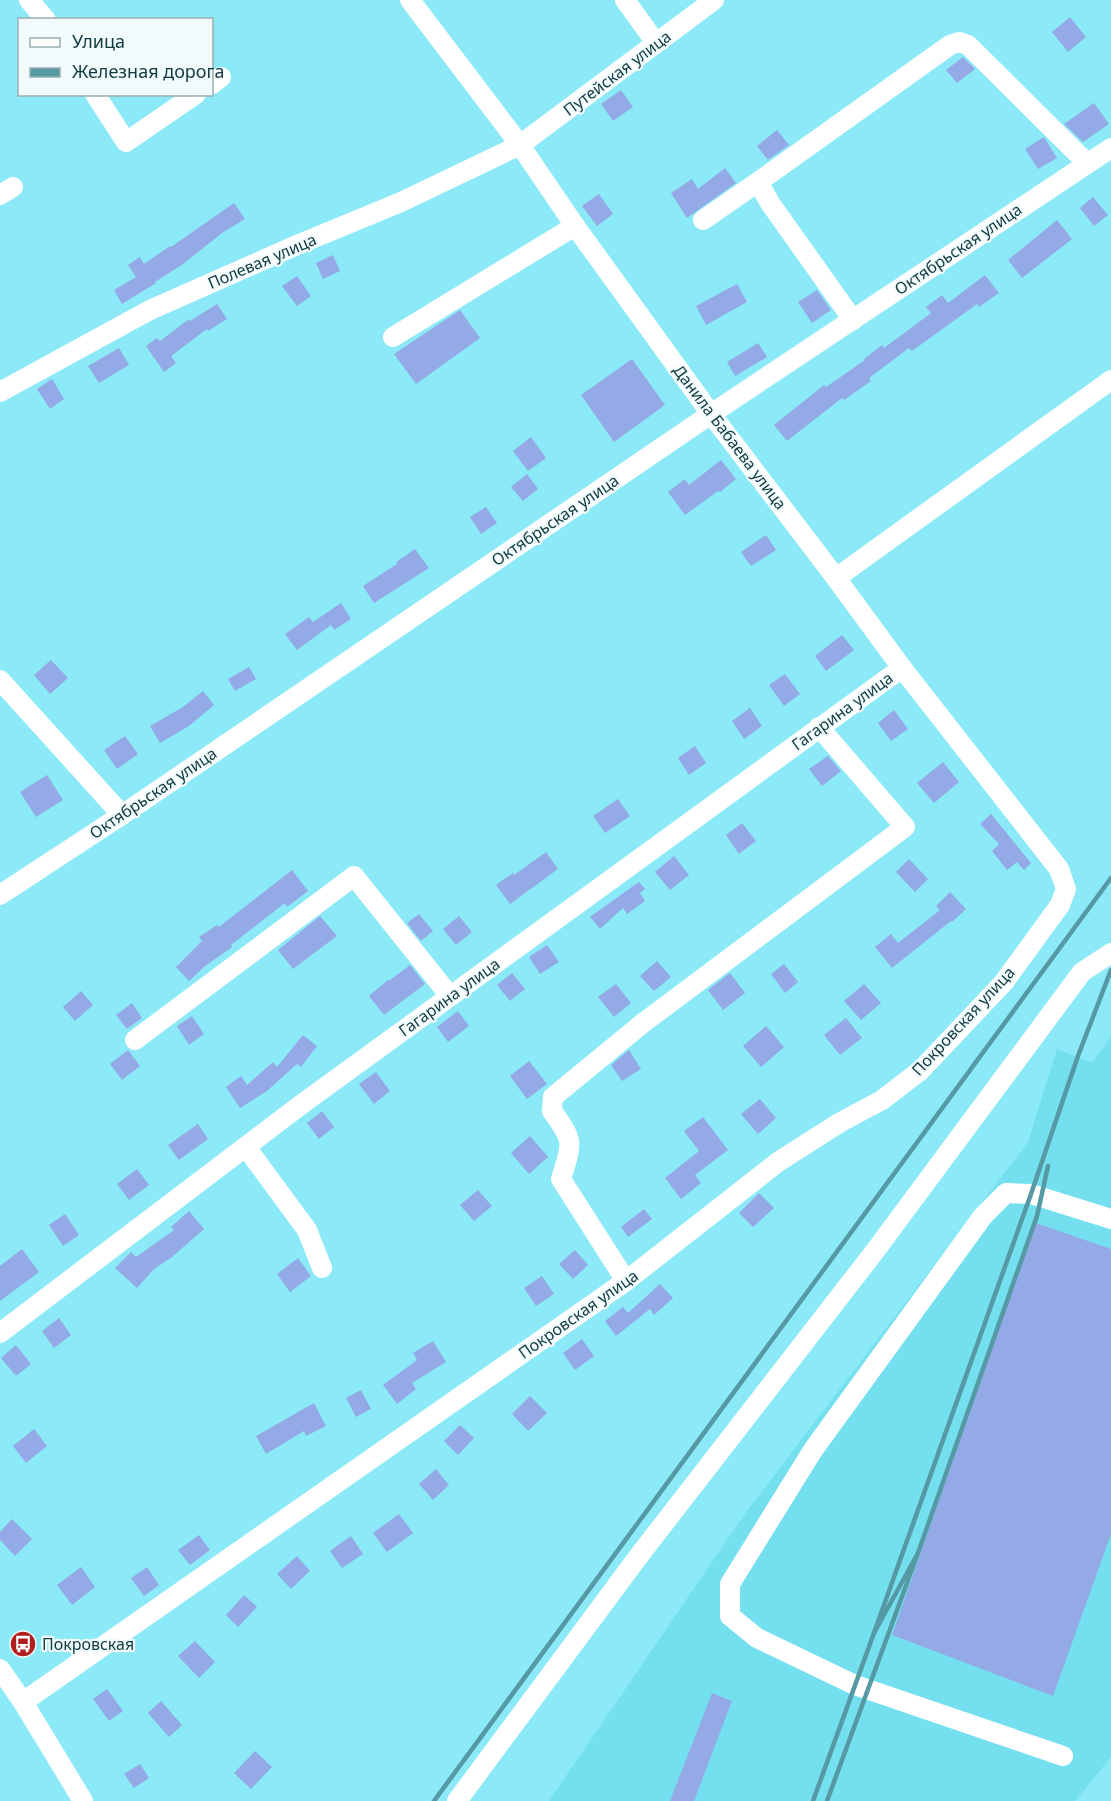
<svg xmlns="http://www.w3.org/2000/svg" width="1111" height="1801" viewBox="0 0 1111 1801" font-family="'Noto Sans',sans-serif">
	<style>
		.built { fill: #74dfee }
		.building { fill: #93aae6 }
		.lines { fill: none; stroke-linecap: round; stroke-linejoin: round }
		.minor { stroke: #fff; stroke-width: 20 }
		.rail { stroke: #5499a4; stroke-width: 4.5 }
		.labels { text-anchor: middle; stroke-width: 4.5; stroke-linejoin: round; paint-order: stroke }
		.street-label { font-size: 16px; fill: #113a40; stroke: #f2fbfc }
		.poi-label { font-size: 16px; fill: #113a40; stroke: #f2fbfc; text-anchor: start }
	</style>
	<rect width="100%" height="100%" fill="#8ce9f7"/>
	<path class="built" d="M1111,1036V1757L1075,1801H549L744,1515L1028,1142L1057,1049L1092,1063Z"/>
	<g class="building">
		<path d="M1070,17L1086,37L1068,52L1052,32Z"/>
		<path d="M963,57L975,69L957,83L946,70Z"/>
		<path d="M621,90L633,107L613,121L601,104Z"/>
		<path d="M1094,103L1109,124L1083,142L1064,124Z"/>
		<path d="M777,130L789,145L768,160L757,146Z"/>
		<path d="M1044,137L1057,158L1038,169L1025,149Z"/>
		<path d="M725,168L736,183L687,218L671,193L692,179L698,189Z"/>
		<path d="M599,194L613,214L597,226L582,206Z"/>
		<path d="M1093,197L1108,215L1094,226L1080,208Z"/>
		<path d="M234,203L245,219L222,233L183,264L155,282L156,283L122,304L114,290L136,277L128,265L140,257L144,264L170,246L171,247Z"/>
		<path d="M1057,220L1072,239L1022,278L1008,260Z"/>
		<path d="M333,255L340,271L323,279L316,263Z"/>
		<path d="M985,275L999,293L979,307L977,304L912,351L909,348L869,378L871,381L844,400L842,398L787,441L774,425L824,385L826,387L865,360L864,359L882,345L884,348L931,313L926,307L942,295L948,303Z"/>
		<path d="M297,276L311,296L297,306L282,286Z"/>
		<path d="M737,284L747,302L706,325L696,306Z"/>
		<path d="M817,290L831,310L812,323L798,302Z"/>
		<path d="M217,304L227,319L208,331L207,329L171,356L176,363L164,372L146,346L157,338L160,341L189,319L190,321Z"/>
		<path d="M460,310L480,338L416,384L394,354Z"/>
		<path d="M758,343L767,357L735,376L727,362Z"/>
		<path d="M119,348L129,365L99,383L88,366Z"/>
		<path d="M632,359L665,405L614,442L581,395Z"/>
		<path d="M52,379L64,399L50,409L37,389Z"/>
		<path d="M531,437L546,458L528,471L513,451Z"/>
		<path d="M721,460L736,479L720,492L718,491L685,515L668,492L685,479L689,485Z"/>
		<path d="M527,474L538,489L523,501L511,487Z"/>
		<path d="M486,507L497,523L481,534L470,517Z"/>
		<path d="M766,535L776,550L751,566L741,552Z"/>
		<path d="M415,549L429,568L374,603L363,586L397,564L396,562Z"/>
		<path d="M341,603L351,619L334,630L331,625L297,650L285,634L309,617L313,622Z"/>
		<path d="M842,635L854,650L826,671L815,656Z"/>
		<path d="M51,660L68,678L50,694L34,675Z"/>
		<path d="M249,667L256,679L235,691L228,679Z"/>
		<path d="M785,674L800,694L784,706L769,685Z"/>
		<path d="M203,691L214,705L189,726L160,743L150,726L183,707Z"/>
		<path d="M750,708L762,726L744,739L732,721Z"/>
		<path d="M894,710L908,729L891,741L878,723Z"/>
		<path d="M125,736L138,754L117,769L104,750Z"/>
		<path d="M695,746L706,763L689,775L678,758Z"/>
		<path d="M828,756L841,771L822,786L809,769Z"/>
		<path d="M943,762L959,782L934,803L917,783Z"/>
		<path d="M47,775L63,800L36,817L20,792Z"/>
		<path d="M618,799L630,816L605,833L593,816Z"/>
		<path d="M991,814L1031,863L1024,870L1017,862L1007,870L992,851L999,844L980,824Z"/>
		<path d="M742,823L756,841L739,854L726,835Z"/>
		<path d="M546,852L558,869L510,904L496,885L513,873L514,875Z"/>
		<path d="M674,856L689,875L670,890L655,872Z"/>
		<path d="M909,859L928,879L915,892L896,872Z"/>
		<path d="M292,870L308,891L287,907L285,903L231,945L232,947L204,967L189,981L176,967L202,941L199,937L217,925L219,927Z"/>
		<path d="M639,882L645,889L640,893L645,901L627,914L623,908L600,929L590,917Z"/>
		<path d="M950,892L966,909L952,922L951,921L892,968L875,947L891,934L898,943L940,910L936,906Z"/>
		<path d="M419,914L433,931L421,941L407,923Z"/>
		<path d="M320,916L337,936L293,969L278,950Z"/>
		<path d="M459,916L472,932L456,945L443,929Z"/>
		<path d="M547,945L559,962L540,974L529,957Z"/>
		<path d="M657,961L671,977L654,991L640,976Z"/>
		<path d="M784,964L798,982L785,993L771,974Z"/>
		<path d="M410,965L425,984L384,1015L369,996L388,980L389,981Z"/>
		<path d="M512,973L525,989L510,1001L497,985Z"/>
		<path d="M730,973L745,993L723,1010L708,990Z"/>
		<path d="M616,984L631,1003L614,1017L598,997Z"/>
		<path d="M864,984L881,1003L861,1020L844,1001Z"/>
		<path d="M81,991L93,1005L75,1021L63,1007Z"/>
		<path d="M132,1003L142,1018L127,1029L116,1015Z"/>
		<path d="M458,1011L469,1026L448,1042L437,1027Z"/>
		<path d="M192,1016L204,1034L189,1045L177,1026Z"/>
		<path d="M846,1018L862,1038L840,1055L824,1035Z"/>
		<path d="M766,1026L784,1047L761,1067L743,1046Z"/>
		<path d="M303,1035L317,1046L301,1067L297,1064L267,1091L240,1108L226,1087L241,1076L247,1085L273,1062L277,1067Z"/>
		<path d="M128,1050L140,1066L122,1080L110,1064Z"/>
		<path d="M629,1050L641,1069L622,1081L611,1065Z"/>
		<path d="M529,1061L547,1084L527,1099L510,1076Z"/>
		<path d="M376,1072L390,1091L374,1104L359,1084Z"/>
		<path d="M760,1099L776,1118L758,1134L741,1114Z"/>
		<path d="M322,1111L334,1127L319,1139L307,1123Z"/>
		<path d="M703,1117L728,1150L695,1175L701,1183L681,1199L665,1178L699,1151L684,1131Z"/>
		<path d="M198,1124L208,1139L179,1160L168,1145Z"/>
		<path d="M530,1136L548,1157L529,1174L511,1153Z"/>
		<path d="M137,1169L149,1185L129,1200L117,1184Z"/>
		<path d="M478,1190L492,1206L474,1221L460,1205Z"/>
		<path d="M759,1193L774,1208L753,1227L739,1213Z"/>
		<path d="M644,1209L652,1219L628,1237L621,1227Z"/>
		<path d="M189,1211L204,1229L172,1257L154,1269L137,1288L115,1268L131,1252L136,1257L174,1230L171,1227Z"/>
		<path d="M65,1214L79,1235L63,1246L49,1225Z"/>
		<path d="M1036,1223L1111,1249V1534L1053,1696L892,1635Z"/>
		<path d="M22,1249L39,1272L0,1301V1266Z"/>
		<path d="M575,1250L588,1265L573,1279L559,1264Z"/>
		<path d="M298,1258L311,1276L290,1292L277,1274Z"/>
		<path d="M542,1276L554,1294L536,1306L524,1288Z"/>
		<path d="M660,1284L673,1298L654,1315L650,1309L616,1336L605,1321L623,1307L628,1313Z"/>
		<path d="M59,1318L71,1335L54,1348L42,1331Z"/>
		<path d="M582,1339L594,1356L575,1370L563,1353Z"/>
		<path d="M433,1341L446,1362L412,1383L416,1389L397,1404L383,1385L417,1360L413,1353Z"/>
		<path d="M16,1345L31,1364L16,1376L1,1358Z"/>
		<path d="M361,1390L371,1409L356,1417L346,1398Z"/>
		<path d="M530,1396L547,1413L528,1431L512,1414Z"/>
		<path d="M314,1403L326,1426L306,1436L304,1431L266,1454L256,1436Z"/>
		<path d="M460,1425L474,1438L458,1455L444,1441Z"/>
		<path d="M34,1429L47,1446L26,1463L13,1446Z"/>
		<path d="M436,1469L449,1485L433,1500L419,1484Z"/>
		<path d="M399,1514L413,1533L387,1552L373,1533Z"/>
		<path d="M12,1519L32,1539L15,1556L0,1540V1532Z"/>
		<path d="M199,1535L210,1550L190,1565L178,1550Z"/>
		<path d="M351,1536L363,1554L342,1568L330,1551Z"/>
		<path d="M297,1556L310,1571L291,1589L277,1574Z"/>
		<path d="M81,1567L95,1587L72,1605L57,1585Z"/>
		<path d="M147,1567L159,1585L144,1596L131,1578Z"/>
		<path d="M244,1595L257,1607L238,1627L226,1615Z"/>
		<path d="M195,1641L215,1662L199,1678L178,1656Z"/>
		<path d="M107,1689L123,1711L109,1721L93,1699Z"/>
		<path d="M712,1693L732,1701L694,1801H670Z"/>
		<path d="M161,1701L182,1725L169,1737L148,1713Z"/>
		<path d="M255,1751L272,1767L251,1789L234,1773Z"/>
		<path d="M140,1764L149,1778L134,1788L124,1774Z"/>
	</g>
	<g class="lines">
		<g class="minor">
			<path d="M29,0L46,20"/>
			<path d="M625,0L656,43"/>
			<path d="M212,84L221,77"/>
			<path d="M95,94L126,142L196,94"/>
			<path d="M0,195L13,187"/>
			<path d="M703,220L758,182"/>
			<path d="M853,320L770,203L758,182L950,45L959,42L968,45L1087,163"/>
			<path d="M393,337L575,226"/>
			<path d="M0,392L150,310L297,245L401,202L520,145L714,0"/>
			<path d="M836,578L1111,380"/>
			<path d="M0,680L122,815"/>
			<path d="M0,895L122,815L711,414L1111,148"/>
			<path d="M135,1040L354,876L450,996"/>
			<path d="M246,1147L307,1230L322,1268"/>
			<path d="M626,1281L561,1179C572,1143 575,1142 552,1111L553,1097L643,1023L905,827L819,727"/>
			<path d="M0,1333L302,1104L902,668"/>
			<path d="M0,1669L23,1702L83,1801"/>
			<path d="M23,1702L626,1281L778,1162L839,1123L882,1100L921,1070L1004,982L1060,905L1066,889L1059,869L902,668L836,578L711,414L575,226L520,145L410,0"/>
			<path d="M1063,1756L855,1685L757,1638L730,1616V1584L813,1450L983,1216L1006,1193L1031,1194L1111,1219"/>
			<path d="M457,1801L638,1557L875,1251L1082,972L1111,953"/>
		</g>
		<g class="rail">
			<path d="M918,1553L1037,1216L1048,1166"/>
			<path d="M434,1801L1111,878"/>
			<path d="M813,1801L874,1633"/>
			<path d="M827,1801L918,1553L874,1633L1031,1194L1078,1056L1111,970"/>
		</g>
	</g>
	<defs>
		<symbol id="bus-disc" viewBox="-11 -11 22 22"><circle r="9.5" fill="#b01f1d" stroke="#f2fbfc"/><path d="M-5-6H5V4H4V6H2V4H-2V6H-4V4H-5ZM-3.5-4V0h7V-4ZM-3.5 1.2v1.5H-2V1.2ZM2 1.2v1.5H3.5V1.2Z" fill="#fff"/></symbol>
	</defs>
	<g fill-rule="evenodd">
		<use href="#bus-disc" x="8" y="1629" width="30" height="30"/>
	</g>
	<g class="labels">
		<g class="street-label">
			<text transform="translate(617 73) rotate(-37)" y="6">Путейская улица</text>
			<text transform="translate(958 249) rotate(-34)" y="6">Октябрьская улица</text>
			<text transform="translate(262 261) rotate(-23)" y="6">Полевая улица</text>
			<text transform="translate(730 437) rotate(53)" y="6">Данила Бабаева улица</text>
			<text transform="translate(555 520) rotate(-34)" y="6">Октябрьская улица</text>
			<text transform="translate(842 711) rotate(-36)" y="6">Гагарина улица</text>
			<text transform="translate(153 793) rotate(-34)" y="6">Октябрьская улица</text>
			<text transform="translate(449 997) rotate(-36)" y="6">Гагарина улица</text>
			<text transform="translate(963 1021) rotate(-47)" y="6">Покровская улица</text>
			<text transform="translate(578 1314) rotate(-35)" y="6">Покровская улица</text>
		</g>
		<g class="poi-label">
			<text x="42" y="1650">Покровская</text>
		</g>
	</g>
	<rect x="18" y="18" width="195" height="78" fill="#f2fbfc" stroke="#98aeb1" stroke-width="1.5"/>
	<rect x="30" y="38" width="30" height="9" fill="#ffffff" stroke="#98aeb1" stroke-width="1.5"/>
	<text x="72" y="48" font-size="18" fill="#113a40">Улица</text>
	<rect x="30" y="68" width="30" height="9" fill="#5499a4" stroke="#98aeb1" stroke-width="1.5"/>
	<text x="72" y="78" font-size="18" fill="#113a40">Железная дорога</text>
</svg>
